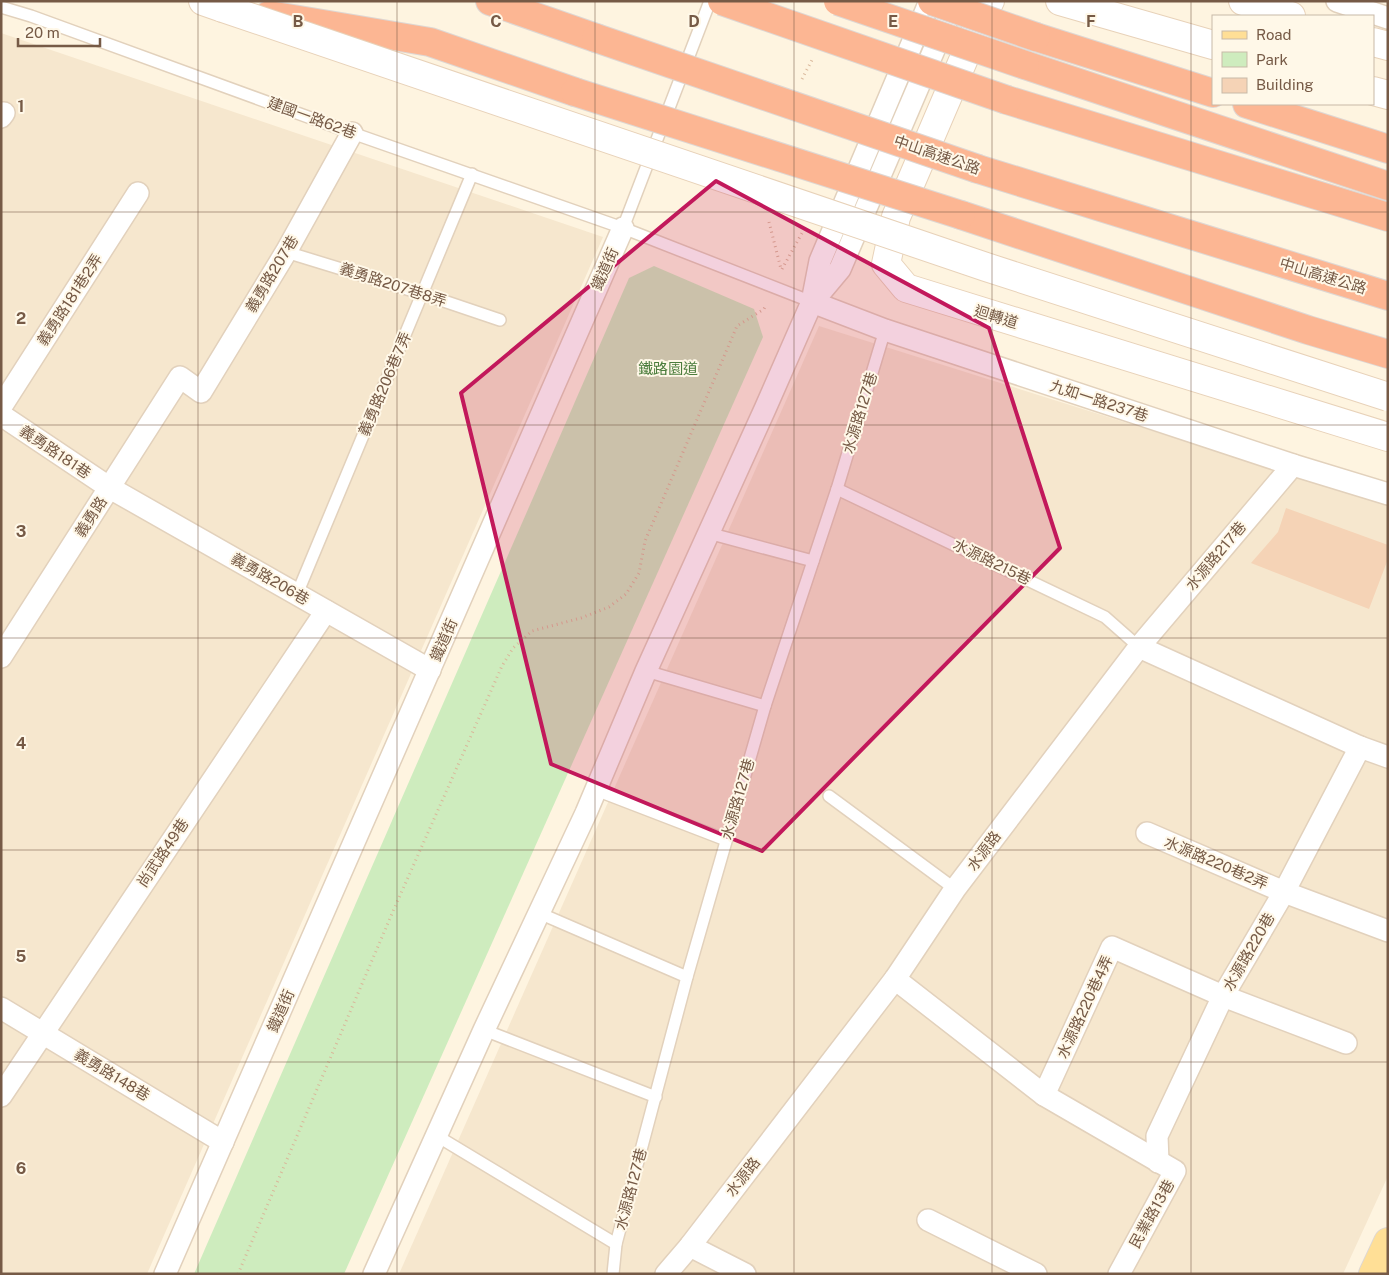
<svg xmlns="http://www.w3.org/2000/svg" width="1389" height="1275" viewBox="0 0 1389 1275" font-family="'Public Sans','Noto Sans TC',sans-serif">
	<style>
		.residential { fill: #f6e7ce }
		.green { fill: #ceecbe }
		.building { fill: #f5d3b6 }
		.lines { fill: none; stroke-linecap: round; stroke-linejoin: round }
		.lane-casing { stroke: #e2d1bc; stroke-width: 14 }
		.street-casing { stroke: #e2d1bc; stroke-width: 24 }
		.secondary-casing { stroke: #e8d2b9; stroke-width: 30 }
		.primary-casing { stroke: #ded7d3; stroke-width: 30 }
		.highway-casing { stroke: #ded7d3; stroke-width: 30 }
		.path { stroke: #d9b79a; stroke-width: 3; stroke-dasharray: 1 4; stroke-linecap: butt }
		.lane { stroke: #fff; stroke-width: 11 }
		.street { stroke: #fff; stroke-width: 21 }
		.secondary { stroke: #fff; stroke-width: 28 }
		.primary { stroke: #ffdf96; stroke-width: 28 }
		.highway { stroke: #fcb693; stroke-width: 28 }
		.secondary-bridge-casing { stroke: #e8d2b9; stroke-width: 30; stroke-linecap: butt }
		.highway-bridge-casing { stroke: #ded7d3; stroke-width: 30; stroke-linecap: butt }
		.secondary-bridge { stroke: #fff; stroke-width: 28 }
		.highway-bridge { stroke: #fcb693; stroke-width: 28 }
		.marked { fill: #c2185b; fill-opacity: 0.2; stroke: #c2185b; stroke-width: 4; stroke-linejoin: round }
		.grid { fill: none; stroke: #765a46; stroke-width: 1; stroke-opacity: 0.55 }
		.labels { text-anchor: middle; stroke-width: 4; stroke-linejoin: round; paint-order: stroke }
		.street-label { font-size: 15px; fill: #765a46; stroke: #fff8e8 }
		.park-label { font-size: 15px; fill: #4c7d3d; stroke: #fff8e8 }
		.grid-label { font-size: 16px; text-anchor: middle; font-weight: bold; fill: #765a46; stroke: #fff8e8; stroke-width: 4; stroke-linejoin: round; paint-order: stroke }
	</style>
	<rect width="100%" height="100%" fill="#fef4e0"/>
	<g class="residential">
		<path d="M1,33L603,237L147,1274H1Z"/>
		<path d="M819,326L1388,505V1176L1343,1274H399Z"/>
	</g>
	<path class="green" d="M654,266L754,309L763,337L344,1274H194L629,278Z"/>
	<path class="building" d="M1286,508L1388,545V559L1369,609L1251,563L1278,532Z"/>
	<g class="lines">
		<defs>
			<g id="lane">
				<path d="M1,7L31,16L352,133L623,228L812,302"/>
				<path d="M623,228L710,1"/>
				<path d="M286,252L423,294L500,320"/>
				<path d="M837,489L1105,617L1139,647"/>
				<path d="M708,533L813,561"/>
				<path d="M297,594L472,174"/>
				<path d="M646,671L765,706"/>
				<path d="M596,790L726,840"/>
				<path d="M829,796L955,889"/>
				<path d="M539,913L687,977"/>
				<path d="M484,1030L656,1097"/>
				<path d="M437,1136L616,1244"/>
				<path d="M613,1274L616,1244L687,977L765,706L837,489L885,330"/>
			</g>
			<g id="street">
				<path d="M1337,1L1388,18"/>
				<path d="M1,117L4,113"/>
				<path d="M814,300L840,269L955,1"/>
				<path d="M812,302L885,330L1293,465L1388,494"/>
				<path d="M1,407L138,193"/>
				<path d="M1,415L110,488L430,670"/>
				<path d="M1139,647L1360,747L1388,757"/>
				<path d="M1,657L180,377L201,392L286,252L352,133"/>
				<path d="M1147,833L1284,892L1388,931"/>
				<path d="M895,979L1044,1095L1175,1171L1119,1274"/>
				<path d="M1,1008L223,1142"/>
				<path d="M1044,1095L1112,947L1223,996L1346,1043"/>
				<path d="M1,1096L326,611"/>
				<path d="M1158,1162L1157,1136L1223,996L1284,892L1360,747"/>
				<path d="M928,1220L1036,1274"/>
				<path d="M690,1246L745,1274"/>
				<path d="M165,1274L623,228"/>
				<path d="M374,1274L484,1030L586,813L646,671L765,409L812,302L820,261L930,1"/>
				<path d="M666,1274L690,1246L895,979L955,889L1139,647L1293,465"/>
			</g>
			<g id="secondary">
				<path d="M203,1L223,8"/>
				<path d="M990,1L986,7L896,217L886,264L906,288L1388,437"/>
				<path d="M1060,1L1213,45"/>
				<path d="M1243,1L1291,16"/>
				<path d="M1373,42L1388,46"/>
				<path d="M1373,91L1388,95"/>
			</g>
			<path id="primary" d="M1373,1274L1388,1242"/>
			<g id="highway">
				<path d="M490,1L596,38"/>
				<path d="M269,15L430,42L575,92"/>
				<path d="M1036,37L1213,93"/>
				<path d="M1025,65L1388,186"/>
				<path d="M1007,100L1388,217"/>
				<path d="M1247,104L1388,149"/>
				<path d="M978,169L1388,296"/>
				<path d="M961,215L1308,330L1388,354"/>
			</g>
		</defs>
		<use href="#lane" class="lane-casing"/>
		<use href="#street" class="street-casing"/>
		<use href="#secondary" class="secondary-casing"/>
		<use href="#primary" class="primary-casing"/>
		<use href="#highway" class="highway-casing"/>
		<g class="path">
			<path d="M802,79L812,60"/>
			<path d="M769,222L781,269"/>
			<path d="M782,269L802,233"/>
			<path d="M238,1274L394,909L502,666L513,648L532,631L581,618L609,607L626,594L639,573L645,541L737,326L764,309L766,305"/>
		</g>
		<use href="#lane" class="lane"/>
		<use href="#street" class="street"/>
		<use href="#secondary" class="secondary"/>
		<use href="#primary" class="primary"/>
		<use href="#highway" class="highway"/>
		<defs>
			<path id="secondary-bridge" d="M223,8L986,267L1388,397"/>
			<g id="highway-bridge">
				<path d="M722,1L1007,100"/>
				<path d="M838,1L1025,65"/>
				<path d="M932,1L1036,37"/>
				<path d="M596,38L978,169"/>
				<path d="M575,92L961,215"/>
			</g>
		</defs>
		<use href="#secondary-bridge" class="secondary-bridge-casing"/>
		<use href="#highway-bridge" class="highway-bridge-casing"/>
		<use href="#secondary-bridge" class="secondary-bridge"/>
		<use href="#highway-bridge" class="highway-bridge"/>
	</g>
	<path class="marked" d="M716,181L989,328L1060,548L762,851L551,764L461,393Z"/>
	<path class="grid" d="M198,1V1274M397,1V1274M595,1V1274M794,1V1274M992,1V1274M1191,1V1274M1,212H1388M1,425H1388M1,638H1388M1,850H1388M1,1062H1388"/>
	<g class="labels">
		<g class="street-label">
			<text transform="translate(312 118) rotate(20)" y="5">建國一路62巷</text>
			<text transform="translate(937 155) rotate(19)" y="5">中山高速公路</text>
			<text transform="translate(605 269) rotate(-66)" y="5">鐵道街</text>
			<text transform="translate(272 274) rotate(-59)" y="5">義勇路207巷</text>
			<text transform="translate(1323 276) rotate(17)" y="5">中山高速公路</text>
			<text transform="translate(393 285) rotate(18)" y="5">義勇路207巷8弄</text>
			<text transform="translate(70 300) rotate(-57)" y="5">義勇路181巷2弄</text>
			<text transform="translate(996 317) rotate(17)" y="5">迴轉道</text>
			<text transform="translate(385 384) rotate(-67)" y="5">義勇路206巷7弄</text>
			<text transform="translate(1099 401) rotate(18)" y="5">九如一路237巷</text>
			<text transform="translate(860 413) rotate(-73)" y="5">水源路127巷</text>
			<text transform="translate(55 452) rotate(34)" y="5">義勇路181巷</text>
			<text transform="translate(91 517) rotate(-57)" y="5">義勇路</text>
			<text transform="translate(1216 556) rotate(-50)" y="5">水源路217巷</text>
			<text transform="translate(992 562) rotate(26)" y="5">水源路215巷</text>
			<text transform="translate(270 579) rotate(30)" y="5">義勇路206巷</text>
			<text transform="translate(444 640) rotate(-66)" y="5">鐵道街</text>
			<text transform="translate(738 799) rotate(-74)" y="5">水源路127巷</text>
			<text transform="translate(984 851) rotate(-53)" y="5">水源路</text>
			<text transform="translate(163 853) rotate(-56)" y="5">尚武路49巷</text>
			<text transform="translate(1216 863) rotate(23)" y="5">水源路220巷2弄</text>
			<text transform="translate(1249 952) rotate(-60)" y="5">水源路220巷</text>
			<text transform="translate(1085 1007) rotate(-65)" y="5">水源路220巷4弄</text>
			<text transform="translate(281 1011) rotate(-66)" y="5">鐵道街</text>
			<text transform="translate(112 1075) rotate(31)" y="5">義勇路148巷</text>
			<text transform="translate(743 1177) rotate(-52)" y="5">水源路</text>
			<text transform="translate(631 1189) rotate(-75)" y="5">水源路127巷</text>
			<text transform="translate(1152 1214) rotate(-61)" y="5">民業路13巷</text>
		</g>
		<g class="park-label">
			<text x="668" y="374">鐵路園道</text>
		</g>
	</g>
	<g class="grid-label">
		<text x="298" y="27">B</text>
		<text x="496" y="27">C</text>
		<text x="694" y="27">D</text>
		<text x="893" y="27">E</text>
		<text x="1091" y="27">F</text>
		<text x="21" y="112">1</text>
		<text x="21" y="324">2</text>
		<text x="21" y="537">3</text>
		<text x="21" y="749">4</text>
		<text x="21" y="962">5</text>
		<text x="21" y="1174">6</text>
	</g>
	<rect width="1389" height="1275" fill="none" stroke="#765a46" stroke-width="5"/>
	<rect x="1212" y="15" width="162" height="90" fill="#fff8e8" stroke="#c8b9a7"/>
	<rect x="1222" y="31" width="25" height="8" fill="#ffdf96" stroke="#c8b9a7"/>
	<text x="1256" y="40" font-size="15" fill="#765a46">Road</text>
	<rect x="1222" y="52" width="25" height="15" fill="#ceecbe" stroke="#c8b9a7"/>
	<text x="1256" y="65" font-size="15" fill="#765a46">Park</text>
	<rect x="1222" y="78" width="25" height="15" fill="#f5d3b6" stroke="#c8b9a7"/>
	<text x="1256" y="90" font-size="15" fill="#765a46">Building</text>
	<path d="M18 38v8h82v-8" fill="none" stroke="#765a46" stroke-width="2.5"/>
	<text x="25" y="38" font-size="15" fill="#765a46" stroke="#fff8e8" stroke-width="4" paint-order="stroke">20 m</text>
</svg>
